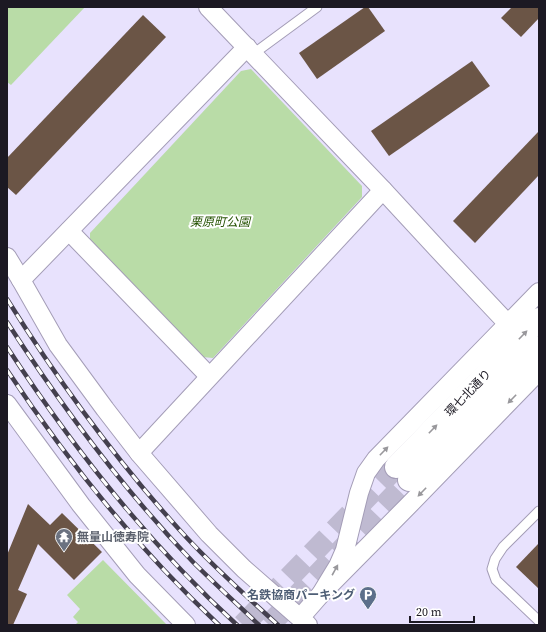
<svg xmlns="http://www.w3.org/2000/svg" width="546" height="632" viewBox="0 0 546 632" font-family="'Source Serif 4','Noto Sans JP',serif">
	<style>
		.green { fill: #b9dca7 }
		.building { fill: #6b5546 }
		.lines { fill: none; stroke-linecap: round; stroke-linejoin: round }
		.secondary-tunnel { stroke: #bfbad1; stroke-width: 22; stroke-dasharray: 22 11; stroke-linecap: butt }
		.lane-casing { stroke: #a49db7; stroke-width: 11 }
		.street-casing { stroke: #a49db7; stroke-width: 20 }
		.secondary-casing { stroke: #a49db7; stroke-width: 24 }
		.lane { stroke: #fff; stroke-width: 9 }
		.street { stroke: #fff; stroke-width: 18 }
		.secondary { stroke: #fff; stroke-width: 22 }
		.rail-casing { stroke: #44404e; stroke-width: 4.5 }
		.rail { stroke: #fff; stroke-width: 3; stroke-dasharray: 9; stroke-linecap: butt }
		.oneway { fill: #99989c }
		.labels { text-anchor: middle; stroke-width: 4; stroke-linejoin: round; paint-order: stroke }
		.park-label { font-size: 12px; font-style: italic; fill: #245100; stroke: #fff }
		.street-label { font-size: 12px; fill: #1c1923; stroke: #fff }
		.worship-label { font-size: 12px; font-weight: bold; fill: #5b616d; stroke: #fff; text-anchor: start }
		.service-label { font-size: 12px; font-weight: bold; fill: #4e5e75; stroke: #fff; text-anchor: end }
	</style>
	<rect width="100%" height="100%" fill="#e8e2fd"/>
	<g class="green">
		<path d="M7,7H85L11,85L7,82Z"/>
		<path d="M251,69L362,186V197L213,358L202,357L90,243V233L241,71Z"/>
		<path d="M103,560L167,625H75L78,622L73,617L80,609L67,595Z"/>
	</g>
	<g class="building">
		<path d="M365,7H368L385,31L317,79L299,53Z"/>
		<path d="M512,7H539V18L521,37L501,18Z"/>
		<path d="M143,15L166,37L16,195L7,187V158Z"/>
		<path d="M472,61L490,86L389,156L371,131Z"/>
		<path d="M539,131V175L475,243L453,221Z"/>
		<path d="M28,504L50,525L62,513L102,552L74,580L38,544L18,590L27,594L13,625H7V555Z"/>
		<path d="M539,543V589L516,567Z"/>
	</g>
	<g class="lines">
		<g class="secondary-tunnel">
			<path d="M243,625L396,467"/>
			<path d="M269,625L409,480"/>
		</g>
		<defs>
			<g id="lane">
				<path d="M253,54L317,7"/>
				<path d="M539,511L503,547L495,559L492,569L496,580L539,621"/>
			</g>
			<g id="street">
				<path d="M208,7L383,190L444,256L508,324"/>
				<path d="M69,231L209,376"/>
				<path d="M7,257L21,280L58,345L105,409L139,453L209,534L244,569L308,625"/>
				<path d="M21,280L247,47"/>
				<path d="M539,292L376,459L366,473L359,493L345,550L338,566L321,594L407,507L539,371"/>
				<path d="M7,404L81,505L137,575L186,625"/>
				<path d="M139,453L383,190"/>
				<path d="M300,618L321,594"/>
			</g>
			<g id="secondary">
				<path d="M396,467L539,319"/>
				<path d="M409,480L539,347"/>
			</g>
		</defs>
		<use href="#lane" class="lane-casing"/>
		<use href="#street" class="street-casing"/>
		<use href="#secondary" class="secondary-casing"/>
		<use href="#lane" class="lane"/>
		<use href="#street" class="street"/>
		<use href="#secondary" class="secondary"/>
		<defs>
			<g id="rail">
				<path d="M7,299C60,384 119,464 186,537C215,568 247,597 278,625"/>
				<path d="M7,322C62,407 123,489 193,562C215,584 237,604 259,625"/>
				<path d="M7,347C73,448 148,543 237,625"/>
				<path d="M7,370C68,462 138,549 219,625"/>
			</g>
		</defs>
		<use href="#rail" class="rail-casing"/>
		<use href="#rail" class="rail"/>
	</g>
	<defs><path id="oneway-solid" d="M-6-.8H1V-3.2L6.5 0L1 3.2V.8H-6Z"/></defs>
	<g class="oneway">
		<use href="#oneway-solid" transform="translate(523 335) rotate(-46)"/>
		<use href="#oneway-solid" transform="translate(512 399) rotate(134)"/>
		<use href="#oneway-solid" transform="translate(433 429) rotate(-46)"/>
		<use href="#oneway-solid" transform="translate(384 451) rotate(-46)"/>
		<use href="#oneway-solid" transform="translate(422 492) rotate(134)"/>
		<use href="#oneway-solid" transform="translate(335 570) rotate(-61)"/>
	</g>
	<defs>
		<symbol id="temple-pin" viewBox="-11 -11 22 30"><path d="M0 17L-7.5 6A9.5 9.5 0 1 1 7.5 6Z" fill="#6b7280" stroke="#fff"/><path d="M0-6L5-2H3V0L6.5 2.5H4V6H1.5V3h-3V6H-4V2.5H-6.5L-3 0V-2H-5Z" fill="#fff"/></symbol>
		<symbol id="parking-pin" viewBox="-11 -11 22 30"><path d="M0 17L-7.5 6A9.5 9.5 0 1 1 7.5 6Z" fill="#5c6f8a" stroke="#fff"/><path d="M-3.5-5.5H1a3.5 3.5 0 0 1 0 7H-1V5.5H-3.5ZM-1-3.4V-.6H.8a1.4 1.4 0 0 0 0-2.8Z" fill="#fff"/></symbol>
	</defs>
	<g fill-rule="evenodd">
		<use href="#temple-pin" x="54" y="527" width="20" height="27"/>
		<use href="#parking-pin" x="358" y="585" width="20" height="27"/>
	</g>
	<g class="labels">
		<g class="park-label">
			<text x="220" y="226">栗原町公園</text>
		</g>
		<g class="street-label">
			<text transform="translate(468 393) rotate(-46)" y="4">環七北通り</text>
		</g>
		<g class="worship-label">
			<text x="77" y="541">無量山徳寿院</text>
		</g>
		<g class="service-label">
			<text x="355" y="599">名鉄協商パーキング</text>
		</g>
	</g>
	<rect width="546" height="632" fill="none" stroke="#1c1923" stroke-width="16"/>
	<path d="M410 616v6h64v-6" fill="none" stroke="#1c1923" stroke-width="2"/>
	<text x="416" y="616" font-size="12" fill="#1c1923" stroke="#ffffff" stroke-width="3" paint-order="stroke">20 m</text>
</svg>
